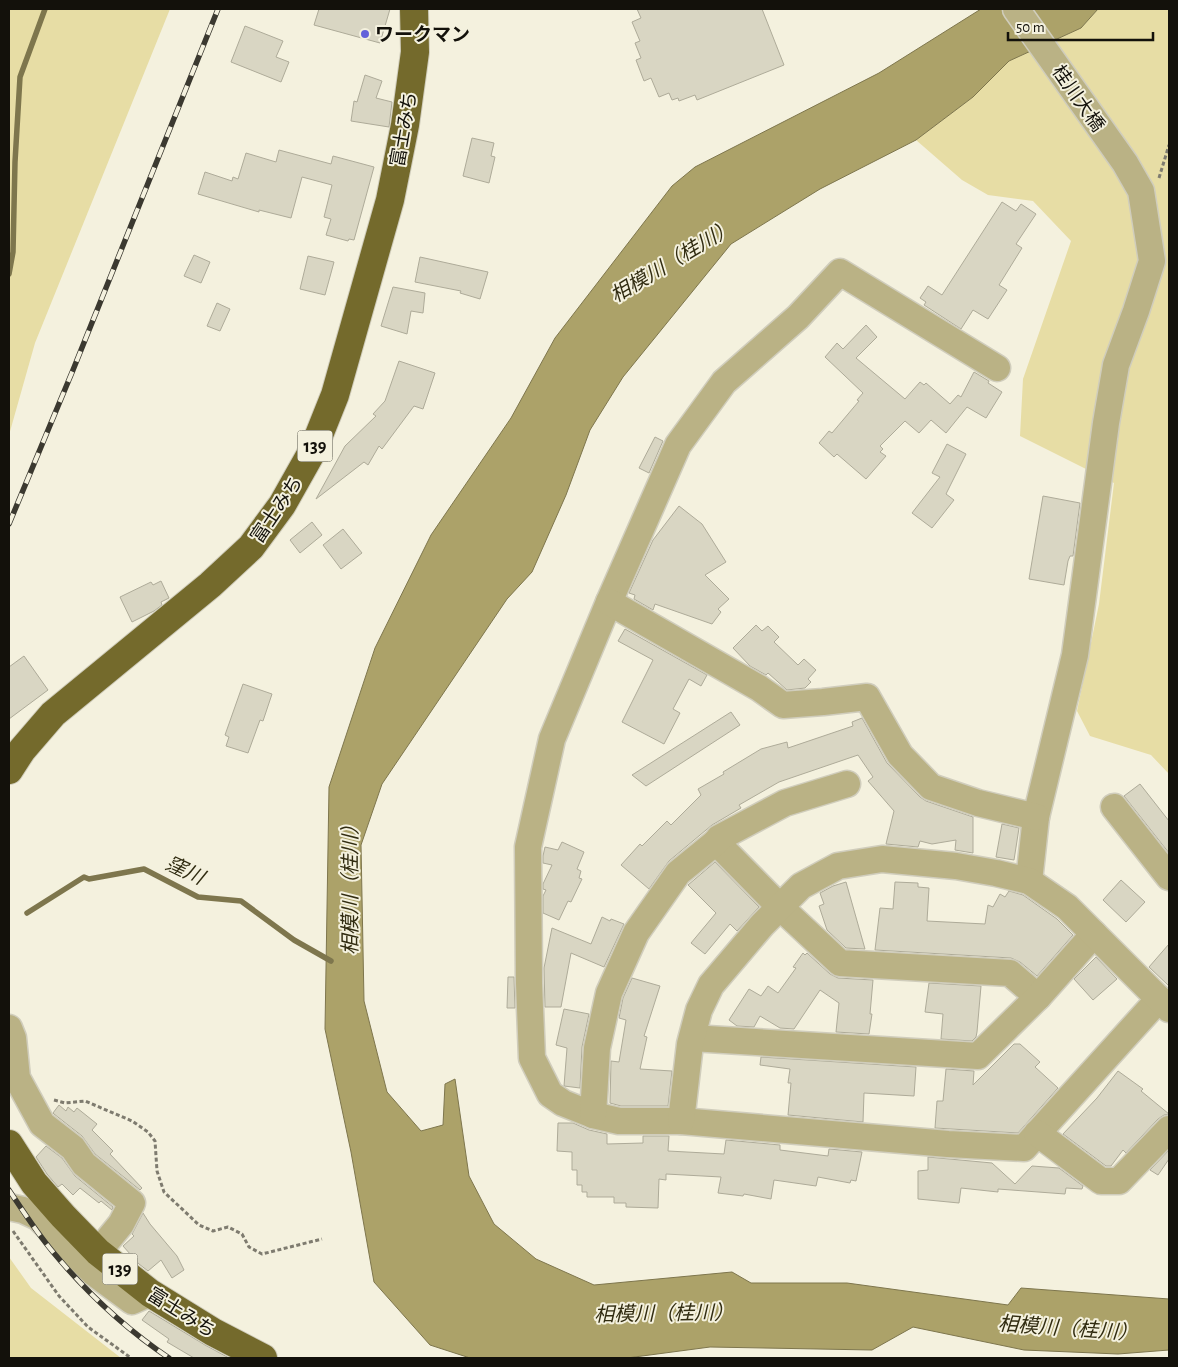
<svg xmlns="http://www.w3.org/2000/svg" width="1178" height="1367" viewBox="0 0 1178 1367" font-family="'Alegreya Sans','Noto Sans JP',sans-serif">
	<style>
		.green { fill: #e7dda5 }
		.water { fill: #aca269; stroke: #7e764d }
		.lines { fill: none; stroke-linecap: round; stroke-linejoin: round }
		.stream { stroke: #7e764d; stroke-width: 5.5 }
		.building { fill: #d9d6c3; stroke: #aeab99 }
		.minor-casing { stroke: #d0cdbc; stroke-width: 29 }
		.highway-casing { stroke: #d0cdbc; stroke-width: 30 }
		.path { stroke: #7e7b6f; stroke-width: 3; stroke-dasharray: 4 2.5; stroke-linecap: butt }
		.minor { stroke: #bab285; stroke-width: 26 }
		.highway { stroke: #746a2c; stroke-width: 28 }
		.rail-casing { stroke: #3b3930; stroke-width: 5.5 }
		.rail { stroke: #f4f1de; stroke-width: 4; stroke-dasharray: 11; stroke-linecap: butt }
		.poi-dot { fill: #6361da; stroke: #f4f1de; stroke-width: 2 }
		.labels { text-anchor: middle; stroke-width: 4; stroke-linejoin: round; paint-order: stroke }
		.shield { fill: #f4f1de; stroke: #56544a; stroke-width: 1 }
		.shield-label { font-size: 18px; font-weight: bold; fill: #13110b }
		.poi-label { font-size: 19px; font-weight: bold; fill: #13110b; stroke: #f4f1de; text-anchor: start }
		.street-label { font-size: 19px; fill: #13110b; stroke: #f4f1de }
		.water-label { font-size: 20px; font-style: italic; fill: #312c11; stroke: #f4f1de }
	</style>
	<rect width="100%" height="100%" fill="#f4f1de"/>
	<g class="green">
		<path d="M9,9H170L35,343L9,435Z"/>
		<path d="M1098,9H1169V774L1151,755L1090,736L1077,711L1099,604L1114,483L1020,436L1023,379L1071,241L1033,201L988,195L962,180L916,140L973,97L1009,61L1081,28Z"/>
		<path d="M9,1257L31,1288L121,1358H9Z"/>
	</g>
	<path class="water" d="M981,9H1098L1081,28L1009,61L973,97L916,140L820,189L731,244L623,377L590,430L566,495L532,572L507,599L382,784L361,845L364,1001L387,1092L421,1131L443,1125L445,1084L455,1079L469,1176L494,1224L536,1259L594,1285L732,1272L751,1283H847L1008,1305L1021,1288L1169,1299V1350L1118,1354L1024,1350L913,1327L872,1350L710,1347L627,1358H470L430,1345L374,1282L351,1152L325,1029L329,787L375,648L431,535L511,418L555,338L672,186L695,167L879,73Z"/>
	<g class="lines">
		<g class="stream">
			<path d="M9,274L13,252L15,162L20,77L45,9"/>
			<path d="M27,913L84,877L89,879L144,869L198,897L241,901L294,940L331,961"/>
		</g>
	</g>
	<g class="building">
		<path d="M319,9H390L380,43L314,25Z"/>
		<path d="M637,9H762L784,65L697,100L695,95L679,101L678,98L672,100L669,93L659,97L651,78L644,81L636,60L641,58L635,43L640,41L632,22L641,18Z"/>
		<path d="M245,26L283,41L276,57L289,62L281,82L231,62Z"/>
		<path d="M365,75L382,81L376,98L392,102L389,127L351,121L354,101L357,102Z"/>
		<path d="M472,138L494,143L491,156L495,157L489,183L463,176Z"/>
		<path d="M279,150L331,164L333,156L374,167L354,240L349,239L348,241L326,235L331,219L324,217L332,185L302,177L291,218L259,210V212L198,194L205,172L232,181L233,177L238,179L246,153L276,162Z"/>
		<path d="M1002,202L1016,211L1021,204L1036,214L1016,244L1022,248L999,285L1007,290L988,319L973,310L961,329L924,305L926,302L920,298L928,286L942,295Z"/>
		<path d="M194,255L210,262L201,283L184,276Z"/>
		<path d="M308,256L334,262L325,295L300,289Z"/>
		<path d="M420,257L488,272L480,299L460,293L461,291L415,282Z"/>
		<path d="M393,287L425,293L423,313L411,311L407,334L381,326Z"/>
		<path d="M217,303L230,309L220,331L207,326Z"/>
		<path d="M866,325L877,337L856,358L905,399L920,382L924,385L926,383L950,404L958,395L961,397L974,372L989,381L988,383L1002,392L986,418L967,407L946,433L931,420L919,433L905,421L880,446L883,449L880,452L886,456L866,479L837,454L834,457L819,443L829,431L832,433L859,401L857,400L863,393L825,357L837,343L843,349Z"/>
		<path d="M399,361L435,373L423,409L414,406L382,449L379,446L368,465L364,462L316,499L345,446L376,416L373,414L385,401Z"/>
		<path d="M655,437L663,441L649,473L639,468Z"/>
		<path d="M947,444L966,454L946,494L954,500L932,528L912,513L940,477L932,473Z"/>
		<path d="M1043,496L1080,503L1073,556H1070L1068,561L1064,585L1029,579Z"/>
		<path d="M679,506L702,524L726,562L705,575L729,599L718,609L721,612L712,624L655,604L653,610L634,599L635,595L629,593L653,540Z"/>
		<path d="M312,522L322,535L300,553L290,540Z"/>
		<path d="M343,529L362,553L341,569L323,545Z"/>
		<path d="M161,581L169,598L161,602L162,605L154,611L132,622L120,597L151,582L153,585Z"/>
		<path d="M756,625L762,631L768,626L779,637L774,642L798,665L804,659L816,670L808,679L811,682L805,688L787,690L768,673L766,675L750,666L733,648Z"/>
		<path d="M625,629L707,675L701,686L689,679L673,709L680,713L664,744L622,722L653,660L618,641Z"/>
		<path d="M24,656L48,690L9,719V667Z"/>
		<path d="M243,684L272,694L263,721L260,720L248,753L226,746L229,737L225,735Z"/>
		<path d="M731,712L740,725L646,786L632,775Z"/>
		<path d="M862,718L887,763L920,797L926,801L973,817V853L955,850L956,840L932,844L920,841L918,847L886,844L894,811L868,781L873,777L858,755L779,782L739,805L741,808L712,825L669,861L649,889L621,865L640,844L642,846L667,821L671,825L701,795L698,789L724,774L723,772L761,749L787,742L788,748L853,726L852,722Z"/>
		<path d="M1140,784L1169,821V853L1124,796Z"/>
		<path d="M1002,824L1019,828L1014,860L996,857Z"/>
		<path d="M562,842L584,852L577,869L581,871L579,878L582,879L571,902L568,901L559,920L543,913V896L546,890L543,889V884L552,865L543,863V856L545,847L558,850Z"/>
		<path d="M715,862L759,907L737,931L730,924L705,954L691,943L716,913L688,885Z"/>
		<path d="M1121,880L1145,902L1126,922L1103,900Z"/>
		<path d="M846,882L865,949L846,948L827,930L819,906L824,904L820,893L833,886Z"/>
		<path d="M895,882L918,883V887L929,888L927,921L985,924L988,905L993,907L1000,894L1005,897L1009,891L1023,895L1057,919L1073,935L1037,976L1020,962L1011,958L875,950L880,908L893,909Z"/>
		<path d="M602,917L610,921L611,919L624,924L604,967L571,953L561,1007H545L544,968L552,928L591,944Z"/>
		<path d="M1169,944V986L1149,967Z"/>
		<path d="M803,953L805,955L807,953L830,974L838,978L873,980L870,1014H872L869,1034L836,1032L839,1003L820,990L794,1029L780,1028L760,1016L754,1027L737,1026L729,1020L749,989L761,996L768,986L778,993L796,968L793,967Z"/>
		<path d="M1096,957L1117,979L1093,1000L1074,979Z"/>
		<path d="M508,977H514L515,1008H507Z"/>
		<path d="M632,978L660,986L644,1036L647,1037L640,1069L672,1071L668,1106H621L610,1103L611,1061L619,1062L626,1020L619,1018L623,998Z"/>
		<path d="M929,983L981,986L977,1032L976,1037L972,1041L941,1039L943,1014L925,1012Z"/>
		<path d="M564,1009L589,1014L582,1047L580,1088L564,1086L567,1048L556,1045Z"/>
		<path d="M1014,1044H1020L1040,1062L1035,1067L1058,1088L1018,1133L935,1128L937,1101H943L946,1069L974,1071L973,1085Z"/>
		<path d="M761,1057L916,1067L914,1096L864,1093L863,1122L788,1115L791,1083H788L790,1069L760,1065Z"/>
		<path d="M1118,1071L1143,1089L1141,1091L1169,1114L1164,1115L1158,1119L1126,1153L1123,1150L1111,1166H1106L1063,1134L1097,1098Z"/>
		<path d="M59,1105L66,1111L68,1107L74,1112L77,1108L97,1124L92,1130L113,1151L110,1154L142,1188L140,1190L95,1154L82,1136L54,1114L53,1113Z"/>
		<path d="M558,1123H573L589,1130L607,1134V1144L643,1143V1136H669L668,1151L724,1154L726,1140L780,1145V1150L828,1156L829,1149L862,1152L856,1181L851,1180L850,1183L818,1177L816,1186L774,1180L771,1199L744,1194L743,1196L718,1193L721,1177L666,1174V1180L659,1179L658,1208L626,1207V1203H614V1197H587V1192H582V1185H577V1170H572V1152L557,1151Z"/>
		<path d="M46,1146L62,1158L75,1176L113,1207L112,1210L101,1201L99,1203L80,1188L73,1195L62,1184L58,1187L47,1174L36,1157Z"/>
		<path d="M1169,1150V1159L1158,1175L1150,1170Z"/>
		<path d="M928,1157L992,1163L1015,1184L1032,1166L1059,1168L1083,1186L1082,1189L1066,1188L1065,1194L998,1189V1192L961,1188L959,1203L918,1199V1171L928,1170Z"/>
		<path d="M143,1213L150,1224L177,1256L184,1270L172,1278L161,1260L148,1271L139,1264L123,1246L134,1236L132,1234Z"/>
		<path d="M149,1311L205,1345L229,1358H194L167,1342L169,1339L142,1320Z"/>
	</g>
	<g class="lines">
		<defs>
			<g id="minor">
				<path d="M1016,9L1125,163L1141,191L1152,261L1136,311L1116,365L1106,423L1075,655L1036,817L1029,881"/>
				<path d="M997,368L840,272L798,317L724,382L678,445L609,602L552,739L528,847L529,983L532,1058L550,1094L563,1103L593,1115L619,1121H681L948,1144L1024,1148L1159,999"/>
				<path d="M609,602L759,688L783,705L823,702L867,697L900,755L931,787L978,803L1036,817"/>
				<path d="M1114,807L1169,877"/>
				<path d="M716,842L780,907L840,963L1010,973L1038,997"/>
				<path d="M9,1028L13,1038L17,1078L42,1124L73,1148L84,1164L132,1203L121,1224L98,1252"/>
				<path d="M692,1038L978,1056L1038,997L1094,934"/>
				<path d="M593,1115L597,1048L609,993L636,933L678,873L716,842L719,838L785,803L847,784"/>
				<path d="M681,1121L690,1044L699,1010L711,985L762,925L801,886L838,866L882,859L956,866L996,873L1029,881L1067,907L1169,1009"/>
				<path d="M1037,1133L1101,1181H1119L1169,1129"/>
				<path d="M9,1207L23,1210L38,1217L94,1273L132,1301L150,1293"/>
			</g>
			<g id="highway">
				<path d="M9,770L22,750L53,714L210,585L251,547L282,505L313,450L335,395L390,200L405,125L415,52L414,9"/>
				<path d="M9,1144L34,1183L63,1216L98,1252L150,1293L213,1332L263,1358"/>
			</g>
		</defs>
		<use href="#minor" class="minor-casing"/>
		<use href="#highway" class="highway-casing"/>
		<g class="path">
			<path d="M1159,178L1169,145"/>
			<path d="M54,1100L65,1103L85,1101L132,1121L148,1132L155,1141L157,1171L164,1192L199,1225L213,1231L228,1227L242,1234L249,1247L262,1254L322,1239"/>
			<path d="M13,1231L59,1296L88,1327L131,1358"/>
		</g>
		<use href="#minor" class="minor"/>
		<use href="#highway" class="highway"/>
		<defs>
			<g id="rail">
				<path d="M9,524L73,370L218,9"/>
				<path d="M9,1190C23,1211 37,1233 53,1252C87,1293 126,1329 169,1358"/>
			</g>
		</defs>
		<use href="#rail" class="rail-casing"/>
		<use href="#rail" class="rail"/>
	</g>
	<circle class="poi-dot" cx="365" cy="34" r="5"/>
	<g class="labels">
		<g class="shield">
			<rect x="297.5" y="430.5" width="35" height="31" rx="4"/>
			<rect x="102.5" y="1253.5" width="35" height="31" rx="4"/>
		</g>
		<g class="shield-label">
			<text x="315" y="452">139</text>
			<text x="120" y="1275">139</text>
		</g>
		<g class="poi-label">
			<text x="375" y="41">ワークマン</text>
		</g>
		<g class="street-label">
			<text transform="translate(1079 98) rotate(55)" y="7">桂川大橋</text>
			<text transform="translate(403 129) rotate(-80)" y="7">富士みち</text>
			<text transform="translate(276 509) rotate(-56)" y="7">富士みち</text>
			<text transform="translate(182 1312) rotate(32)" y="7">富士みち</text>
		</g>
		<g class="water-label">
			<text transform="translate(672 261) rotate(-31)" y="7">相模川（桂川）</text>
			<text transform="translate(185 870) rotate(25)" y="7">窪川</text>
			<text transform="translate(350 885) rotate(-90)" y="7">相模川（桂川）</text>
			<text transform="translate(664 1313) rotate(-1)" y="7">相模川（桂川）</text>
			<text transform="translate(1068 1328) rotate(4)" y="7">相模川（桂川）</text>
		</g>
	</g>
	<rect width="1178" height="1367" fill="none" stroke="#13110b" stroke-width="20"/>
	<path d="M1008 32v8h145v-8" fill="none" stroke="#13110b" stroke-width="2.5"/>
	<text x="1016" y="32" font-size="15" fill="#13110b" stroke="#f4f1de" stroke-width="4" paint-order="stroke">50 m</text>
</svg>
